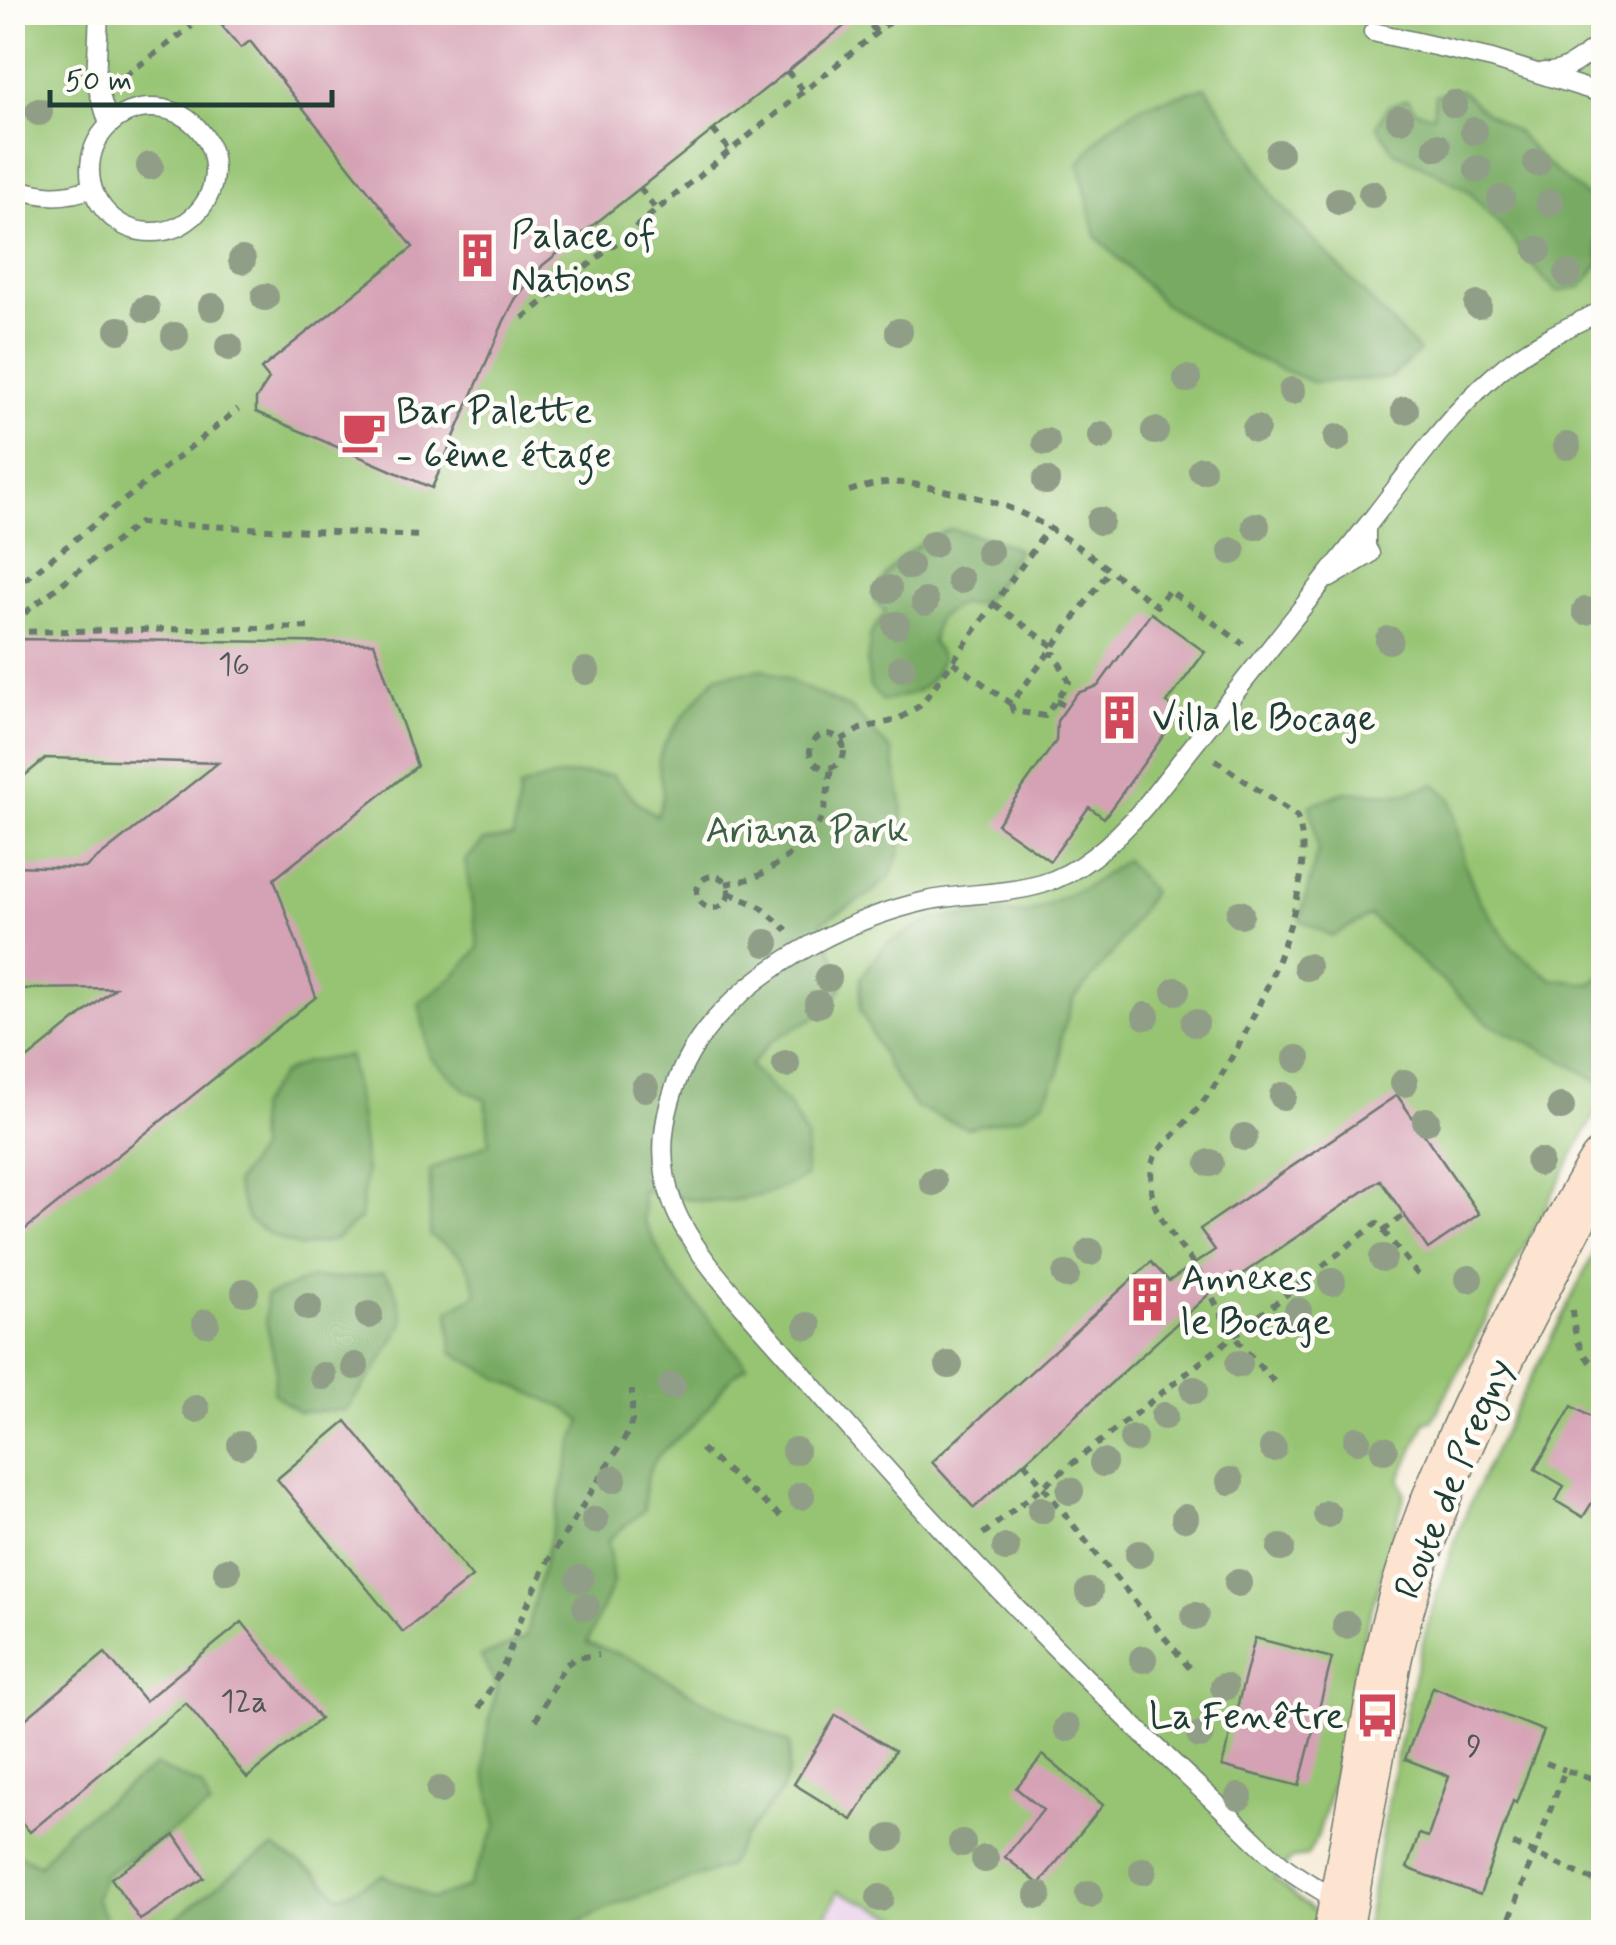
<svg xmlns="http://www.w3.org/2000/svg" width="1616" height="1945" viewBox="0 0 1616 1945" font-family="Mynerve,sans-serif">
	<style>
		.built { fill: #ebd1eb }
		.green { fill: #96c472; stroke: #5a8053; stroke-width: 2.5 }
		.forest { fill: #78aa64; stroke: #4c744c; stroke-width: 2.5 }
		.building { fill: #d5a2b5 }
		.lines { fill: none; stroke-linecap: round; stroke-linejoin: round }
		.lane-casing { stroke: #6b7a6e; stroke-width: 21 }
		.secondary-casing { stroke: #6b7a6e; stroke-width: 51 }
		.path { stroke: #6b7a6e; stroke-width: 6; stroke-dasharray: 8 8; stroke-linecap: butt }
		.lane { stroke: #fff; stroke-width: 18 }
		.secondary { stroke: #fde4d0; stroke-width: 48 }
		.tree { fill: #919e87 }
		.labels { text-anchor: middle; stroke-width: 9; stroke-linejoin: round; paint-order: stroke }
		.number-label { font-size: 32px; fill: #4c5654 }
		.poi-label { font-size: 38px; fill: #1f3d34; stroke: #fdfcf7; text-anchor: start }
		.park-label { font-size: 38px; fill: #3d5f44; stroke: #fdfcf7 }
		.street-label { font-size: 38px; fill: #1f3d34; stroke: #fdfcf7 }
	</style>
	<rect width="100%" height="100%" fill="#fdfcf7"/>
	<filter id="ink" filterUnits="userSpaceOnUse"><feTurbulence type="fractalNoise" baseFrequency=".01" numOctaves="2"/><feDisplacementMap in="SourceGraphic" scale="20" xChannelSelector="R" yChannelSelector="G"/><feConvolveMatrix kernelMatrix="1 2 1 2 8 2 1 2 1" color-interpolation-filters="sRGB"/></filter>
	<filter id="wash" filterUnits="userSpaceOnUse"><feTurbulence type="fractalNoise" baseFrequency=".0048" numOctaves="4" result="noise"/><feDisplacementMap in="SourceGraphic" scale="40" xChannelSelector="R" yChannelSelector="G"/><feGaussianBlur stdDeviation="2.25" result="paint"/><feColorMatrix in="noise" values="0 0 0 0 0 0 0 0 0 0 0 0 0 0 0 0 0 1.4 0 .05"/><feComposite in="paint" operator="in"/></filter>
	<g filter="url(#wash)">
		<rect width="100%" height="100%" fill="#f7ecd9"/>
		<path class="built" d="M838,1891L934,1932H819Z"/>
		<g class="green">
			<path d="M12,13H1603V1099L1432,1421H1426L1400,1479L1405,1494L1356,1663L1343,1743L1318,1835L1307,1856L1292,1858L1274,1879L1323,1919L1320,1932H934L838,1891L819,1932H13Z"/>
			<path d="M1603,1235V1932H1365C1388,1802 1408,1667 1455,1541C1473,1492 1497,1445 1521,1397C1549,1343 1576,1289 1603,1235Z"/>
		</g>
		<g class="forest">
			<path d="M1206,87L1239,137L1275,199L1419,352L1390,378L1312,382L1245,354L1164,304L1096,236L1079,163L1107,129L1142,106Z"/>
			<path d="M1461,90L1481,109L1519,134L1544,162L1592,201L1603,194V241L1597,242L1600,263L1581,287L1557,292L1536,270L1500,225L1468,191L1432,170L1394,152L1377,125L1388,106L1407,99L1417,111L1433,115L1435,95Z"/>
			<path d="M950,529L999,541L1018,550L990,595L977,604H958L937,619L932,642L942,658C928,693 918,692 883,701L870,687L867,664L871,633L886,611L875,603C877,568 920,541 950,529Z"/>
			<path d="M764,669L853,710L892,752L902,802L903,824L900,852L890,877L867,896L821,922L844,984L828,1010L771,1041L750,1066L790,1107L807,1138L805,1177C775,1194 740,1203 705,1201C684,1200 663,1192 642,1190L644,1221L671,1274L747,1366C724,1379 720,1394 704,1413C672,1451 642,1449 644,1510L608,1540L613,1583L587,1643L635,1660L704,1701L790,1744L788,1774L780,1794L744,1837L727,1867L614,1905L559,1932H158L247,1863L274,1848L316,1873L340,1897L383,1875L433,1899L468,1887L497,1825L485,1773V1743L497,1686L481,1657L525,1638L574,1440L582,1421L567,1409L506,1382L452,1352L449,1311L477,1294C468,1258 462,1254 430,1236V1170L489,1143L486,1100L467,1091L430,1057L419,1003L453,977L479,948L465,861L484,841L513,837L520,788C553,774 577,773 612,775L637,802L656,816C670,789 658,787 659,762C659,740 702,694 717,676Z"/>
			<path d="M1435,784L1451,799L1464,862L1478,898L1513,949L1552,979L1591,984L1603,974V1084L1559,1058L1491,1025L1370,916L1332,936L1300,920L1318,849L1310,805L1345,792L1402,794Z"/>
			<path d="M1125,860L1152,892L1115,950L1074,999L1061,1036L1060,1070L1044,1101L1022,1116L967,1128L915,1107L888,1067L860,1009L861,977L886,944L934,919L983,914L1030,913L1088,886Z"/>
			<path d="M349,1056L359,1112L366,1171L360,1219L334,1240L300,1247L273,1236L248,1220L235,1184L258,1150L257,1108L281,1074L306,1062Z"/>
			<path d="M383,1273L393,1284L405,1321L380,1363L346,1410L298,1412L273,1393L276,1367L266,1321V1296L311,1278H347Z"/>
			<path d="M155,1766L202,1786L210,1807L104,1875L95,1898L110,1926L121,1932H13V1852L40,1865L66,1831Z"/>
		</g>
		<g id="blocks">
			<g class="building">
				<path d="M228,12H862L543,265L516,298L504,321L432,488L256,412V399L269,379L261,369L413,247L250,41L241,48L222,26L232,18Z"/>
				<path d="M1151,613L1205,652L1167,703L1180,713L1104,818L1089,807L1050,861L997,824L1056,741L1057,721L1077,693L1098,686Z"/>
				<path d="M12,639L374,643L417,766L274,879L316,997L12,1240V1071L115,988L12,989V866L85,868L218,763L46,758L12,786Z"/>
				<path d="M1397,1095L1479,1214L1428,1249L1380,1180L1235,1279L1231,1274L974,1508L932,1462L1151,1262L1169,1281L1215,1250L1200,1229Z"/>
				<path d="M1572,1406L1604,1425V1508L1593,1501L1583,1517L1556,1501L1564,1486L1535,1469Z"/>
				<path d="M346,1421L472,1577L403,1632L277,1479Z"/>
				<path d="M242,1622L320,1719L247,1778L186,1703L30,1832L12,1811V1730L105,1653L145,1701Z"/>
				<path d="M1255,1638L1332,1658L1299,1786L1222,1766Z"/>
				<path d="M1433,1687L1544,1731L1516,1803L1513,1801L1480,1895L1407,1868L1419,1834L1428,1837L1449,1776L1405,1759Z"/>
				<path d="M836,1715L895,1751L852,1820L794,1784Z"/>
				<path d="M1043,1755L1103,1805L1039,1884L1005,1857L1043,1810L1016,1788Z"/>
				<path d="M175,1835L204,1878L140,1920L111,1878Z"/>
			</g>
		</g>
	</g>
	<g filter="url(#ink)">
		<use href="#blocks" fill-opacity="0" stroke="#6b7a6e" stroke-width="2.5"/>
		<g class="lines">
			<defs>
				<g id="lane">
					<path d="M99,12L96,82L109,125"/>
					<path d="M1373,32L1492,59L1604,94"/>
					<path d="M1544,72C1567,74 1586,54 1604,41"/>
					<circle cx="152" cy="170" r="62"/>
					<path d="M12,187C41,197 63,199 92,188"/>
					<path d="M1330,578L1370,554L1366,547V527C1407,475 1446,417 1497,373C1528,346 1567,327 1604,310"/>
					<path d="M1342,1903C1323,1891 1303,1881 1285,1867C1266,1852 1248,1833 1230,1816C1189,1778 1148,1740 1109,1701C997,1591 890,1477 789,1358C753,1316 691,1254 673,1204C648,1138 674,1061 722,1012C775,957 852,918 926,901C964,893 1004,895 1042,884C1083,872 1120,836 1147,804L1366,527"/>
				</g>
				<path id="secondary" d="M1338,1932L1387,1660C1416,1526 1474,1404 1538,1283C1559,1243 1579,1200 1604,1162"/>
			</defs>
			<use href="#lane" class="lane-casing"/>
			<use href="#secondary" class="secondary-casing"/>
			<g class="path">
				<path d="M861,13L877,33"/>
				<path d="M12,32L23,45"/>
				<path d="M787,71L804,91"/>
				<path d="M125,76L192,26"/>
				<path d="M713,130L730,151"/>
				<path d="M640,188L657,211"/>
				<path d="M523,318L902,12"/>
				<path d="M849,491C889,478 908,482 948,491C973,496 999,502 1023,514C1070,536 1115,576 1157,606L1169,590L1243,644"/>
				<path d="M12,590L238,409"/>
				<path d="M994,604L1053,646"/>
				<path d="M12,623L139,523L421,536"/>
				<path d="M12,632L316,627"/>
				<path d="M953,662L1011,704L1109,571"/>
				<path d="M1056,701L1067,707"/>
				<path d="M1011,704L1013,711L1045,716L1069,682L1055,654H1050"/>
				<circle cx="827" cy="751" r="17"/>
				<path d="M841,740L860,729L897,720L921,705L1049,528"/>
				<path d="M1215,760L1297,817C1323,885 1252,1030 1213,1088C1201,1105 1188,1120 1174,1135C1168,1142 1157,1150 1154,1158C1151,1165 1151,1181 1151,1189C1155,1221 1179,1242 1196,1268C1209,1287 1217,1309 1229,1328C1243,1350 1262,1368 1279,1387"/>
				<circle cx="713" cy="892" r="16"/>
				<path d="M726,884C734,882 742,881 750,879C771,872 808,843 819,823C827,807 828,786 831,768"/>
				<path d="M729,893L761,907L787,930"/>
				<path d="M1383,1231L1404,1215"/>
				<path d="M1572,1310C1574,1335 1580,1359 1604,1372"/>
				<path d="M701,1449L785,1520"/>
				<path d="M1024,1462L1085,1540L1192,1671"/>
				<path d="M983,1534L1377,1223L1420,1277"/>
				<path d="M1600,1550L1604,1549"/>
				<path d="M479,1708L505,1663L520,1621L547,1563L628,1433L632,1421V1390"/>
				<path d="M1594,1718L1604,1720"/>
				<path d="M536,1720L564,1666L576,1658L598,1655"/>
				<path d="M1546,1763L1565,1770"/>
				<path d="M1513,1844L1604,1885"/>
				<path d="M1535,1932L1509,1921L1565,1770L1604,1782"/>
			</g>
			<use href="#lane" class="lane"/>
			<use href="#secondary" class="secondary"/>
		</g>
		<g class="tree">
			<circle cx="1454" cy="104" r="14"/>
			<circle cx="39" cy="112" r="14"/>
			<circle cx="1400" cy="119" r="14"/>
			<circle cx="1474" cy="131" r="14"/>
			<circle cx="1437" cy="147" r="14"/>
			<circle cx="1279" cy="153" r="14"/>
			<circle cx="1537" cy="163" r="14"/>
			<circle cx="150" cy="166" r="14"/>
			<circle cx="1478" cy="169" r="14"/>
			<circle cx="1372" cy="194" r="14"/>
			<circle cx="1501" cy="199" r="14"/>
			<circle cx="1339" cy="201" r="14"/>
			<circle cx="1550" cy="203" r="14"/>
			<circle cx="1538" cy="250" r="14"/>
			<circle cx="242" cy="260" r="14"/>
			<circle cx="1568" cy="274" r="14"/>
			<circle cx="265" cy="297" r="14"/>
			<circle cx="1478" cy="305" r="14"/>
			<circle cx="212" cy="307" r="14"/>
			<circle cx="146" cy="309" r="14"/>
			<circle cx="119" cy="330" r="14"/>
			<circle cx="899" cy="332" r="14"/>
			<circle cx="175" cy="336" r="14"/>
			<circle cx="229" cy="347" r="14"/>
			<circle cx="1187" cy="379" r="14"/>
			<circle cx="1292" cy="391" r="14"/>
			<circle cx="1405" cy="410" r="14"/>
			<circle cx="1256" cy="429" r="14"/>
			<circle cx="1155" cy="431" r="14"/>
			<circle cx="1101" cy="436" r="14"/>
			<circle cx="1337" cy="438" r="14"/>
			<circle cx="1046" cy="442" r="14"/>
			<circle cx="1567" cy="446" r="14"/>
			<circle cx="1202" cy="470" r="14"/>
			<circle cx="1046" cy="481" r="14"/>
			<circle cx="1100" cy="521" r="14"/>
			<circle cx="1256" cy="526" r="14"/>
			<circle cx="933" cy="544" r="14"/>
			<circle cx="1232" cy="551" r="14"/>
			<circle cx="989" cy="552" r="14"/>
			<circle cx="909" cy="566" r="14"/>
			<circle cx="960" cy="580" r="14"/>
			<circle cx="888" cy="589" r="14"/>
			<circle cx="925" cy="602" r="14"/>
			<circle cx="1586" cy="611" r="14"/>
			<circle cx="896" cy="625" r="14"/>
			<circle cx="1389" cy="640" r="14"/>
			<circle cx="902" cy="668" r="14"/>
			<circle cx="586" cy="671" r="14"/>
			<circle cx="1240" cy="914" r="14"/>
			<circle cx="766" cy="943" r="14"/>
			<circle cx="1307" cy="967" r="14"/>
			<circle cx="828" cy="978" r="14"/>
			<circle cx="1176" cy="991" r="14"/>
			<circle cx="818" cy="1004" r="14"/>
			<circle cx="1146" cy="1016" r="14"/>
			<circle cx="1195" cy="1023" r="14"/>
			<circle cx="1297" cy="1059" r="14"/>
			<circle cx="786" cy="1064" r="14"/>
			<circle cx="1404" cy="1083" r="14"/>
			<circle cx="645" cy="1088" r="14"/>
			<circle cx="1283" cy="1096" r="14"/>
			<circle cx="1561" cy="1107" r="14"/>
			<circle cx="1426" cy="1121" r="14"/>
			<circle cx="1244" cy="1137" r="14"/>
			<circle cx="1539" cy="1162" r="14"/>
			<circle cx="1210" cy="1163" r="14"/>
			<circle cx="933" cy="1182" r="14"/>
			<circle cx="1090" cy="1252" r="14"/>
			<circle cx="1383" cy="1258" r="14"/>
			<circle cx="1066" cy="1275" r="14"/>
			<circle cx="1469" cy="1279" r="14"/>
			<circle cx="1332" cy="1282" r="14"/>
			<circle cx="245" cy="1292" r="14"/>
			<circle cx="308" cy="1307" r="14"/>
			<circle cx="1298" cy="1311" r="14"/>
			<circle cx="369" cy="1315" r="14"/>
			<circle cx="206" cy="1323" r="14"/>
			<circle cx="808" cy="1326" r="14"/>
			<circle cx="1239" cy="1364" r="14"/>
			<circle cx="949" cy="1365" r="14"/>
			<circle cx="355" cy="1366" r="14"/>
			<circle cx="323" cy="1376" r="14"/>
			<circle cx="672" cy="1386" r="14"/>
			<circle cx="1194" cy="1390" r="14"/>
			<circle cx="196" cy="1409" r="14"/>
			<circle cx="1164" cy="1416" r="14"/>
			<circle cx="1133" cy="1439" r="14"/>
			<circle cx="1357" cy="1440" r="14"/>
			<circle cx="241" cy="1445" r="14"/>
			<circle cx="1273" cy="1448" r="14"/>
			<circle cx="1384" cy="1450" r="14"/>
			<circle cx="795" cy="1451" r="14"/>
			<circle cx="1103" cy="1463" r="14"/>
			<circle cx="613" cy="1479" r="14"/>
			<circle cx="1230" cy="1481" r="14"/>
			<circle cx="1070" cy="1491" r="14"/>
			<circle cx="801" cy="1496" r="14"/>
			<circle cx="1041" cy="1510" r="14"/>
			<circle cx="1327" cy="1514" r="14"/>
			<circle cx="1185" cy="1518" r="14"/>
			<circle cx="595" cy="1520" r="14"/>
			<circle cx="1006" cy="1548" r="14"/>
			<circle cx="1281" cy="1548" r="14"/>
			<circle cx="1139" cy="1554" r="14"/>
			<circle cx="227" cy="1571" r="14"/>
			<circle cx="580" cy="1579" r="14"/>
			<circle cx="1238" cy="1583" r="14"/>
			<circle cx="1089" cy="1592" r="14"/>
			<circle cx="586" cy="1607" r="14"/>
			<circle cx="1195" cy="1616" r="14"/>
			<circle cx="1346" cy="1625" r="14"/>
			<circle cx="1143" cy="1659" r="14"/>
			<circle cx="1224" cy="1687" r="14"/>
			<circle cx="1067" cy="1728" r="14"/>
			<circle cx="1200" cy="1735" r="14"/>
			<circle cx="440" cy="1790" r="14"/>
			<circle cx="1239" cy="1797" r="14"/>
			<circle cx="890" cy="1838" r="14"/>
			<circle cx="962" cy="1843" r="14"/>
			<circle cx="985" cy="1859" r="14"/>
			<circle cx="1143" cy="1871" r="14"/>
			<circle cx="1089" cy="1894" r="14"/>
			<circle cx="1038" cy="1895" r="14"/>
			<circle cx="880" cy="1898" r="14"/>
		</g>
	</g>
	<defs>
		<symbol id="building-bare" viewBox="-9 -9 18 18"><path d="M-4-6H4V6H1V3H-1V6H-4ZM-2.5-4.3h1.7v1.8h-1.7ZM.8-4.3h1.7v1.8H.8ZM-2.5-1h1.7V.8h-1.7ZM.8-1h1.7V.8H.8Z" fill="#d1495b" stroke="#fdfcf7" stroke-width="2.5" paint-order="stroke"/></symbol>
		<symbol id="cafe-bare" viewBox="-9 -9 18 18"><path d="M-5.5-4.5H6V0H3Q3 3.5 0 3.5H-2.5Q-5.5 3.5-5.5 0ZM3-3.2v2h1.7v-2ZM-6 4.5H4V6H-6Z" fill="#d1495b" stroke="#fdfcf7" stroke-width="2.5" paint-order="stroke"/></symbol>
		<symbol id="bus-bare" viewBox="-9 -9 18 18"><path d="M-5-6H5V4H4V6H2V4H-2V6H-4V4H-5ZM-3.5-4V0h7V-4ZM-3.5 1.2v1.5H-2V1.2ZM2 1.2v1.5H3.5V1.2Z" fill="#d1495b" stroke="#fdfcf7" stroke-width="2.5" paint-order="stroke"/></symbol>
	</defs>
	<g fill-rule="evenodd">
		<use href="#building-bare" x="446" y="224" width="63" height="63"/>
		<use href="#cafe-bare" x="332" y="400" width="63" height="63"/>
		<use href="#building-bare" x="1088" y="686" width="63" height="63"/>
		<use href="#building-bare" x="1116" y="1268" width="63" height="63"/>
		<use href="#bus-bare" x="1346" y="1684" width="63" height="63"/>
	</g>
	<g class="labels">
		<g class="number-label">
			<text x="234" y="674">16</text>
			<text x="244" y="1711">12a</text>
			<text x="1474" y="1756">9</text>
		</g>
		<g class="poi-label">
			<text x="511" y="247">Palace of<tspan x="511" dy="44">Nations</tspan></text>
			<text x="396" y="423">Bar Palette<tspan x="396" dy="44">- 6ème étage</tspan></text>
			<text x="1152" y="730">Villa le Bocage</text>
			<text x="1181" y="1290">Annexes<tspan x="1181" dy="44">le Bocage</tspan></text>
			<text x="1344" y="1728" text-anchor="end">La Fenêtre</text>
		</g>
		<g class="park-label">
			<text x="807" y="842">Ariana Park</text>
		</g>
		<g class="street-label">
			<text transform="translate(1452 1478) rotate(-68)" y="13">Route de Pregny</text>
		</g>
	</g>
	<rect width="1616" height="1945" fill="none" stroke="#fdfcf7" stroke-width="50"/>
	<path d="M50 90v15h282v-15" fill="none" stroke="#1f3d34" stroke-width="5"/>
	<text x="65" y="90" font-size="30" fill="#1f3d34" stroke="#fdfcf7" stroke-width="8" paint-order="stroke">50 m</text>
</svg>
